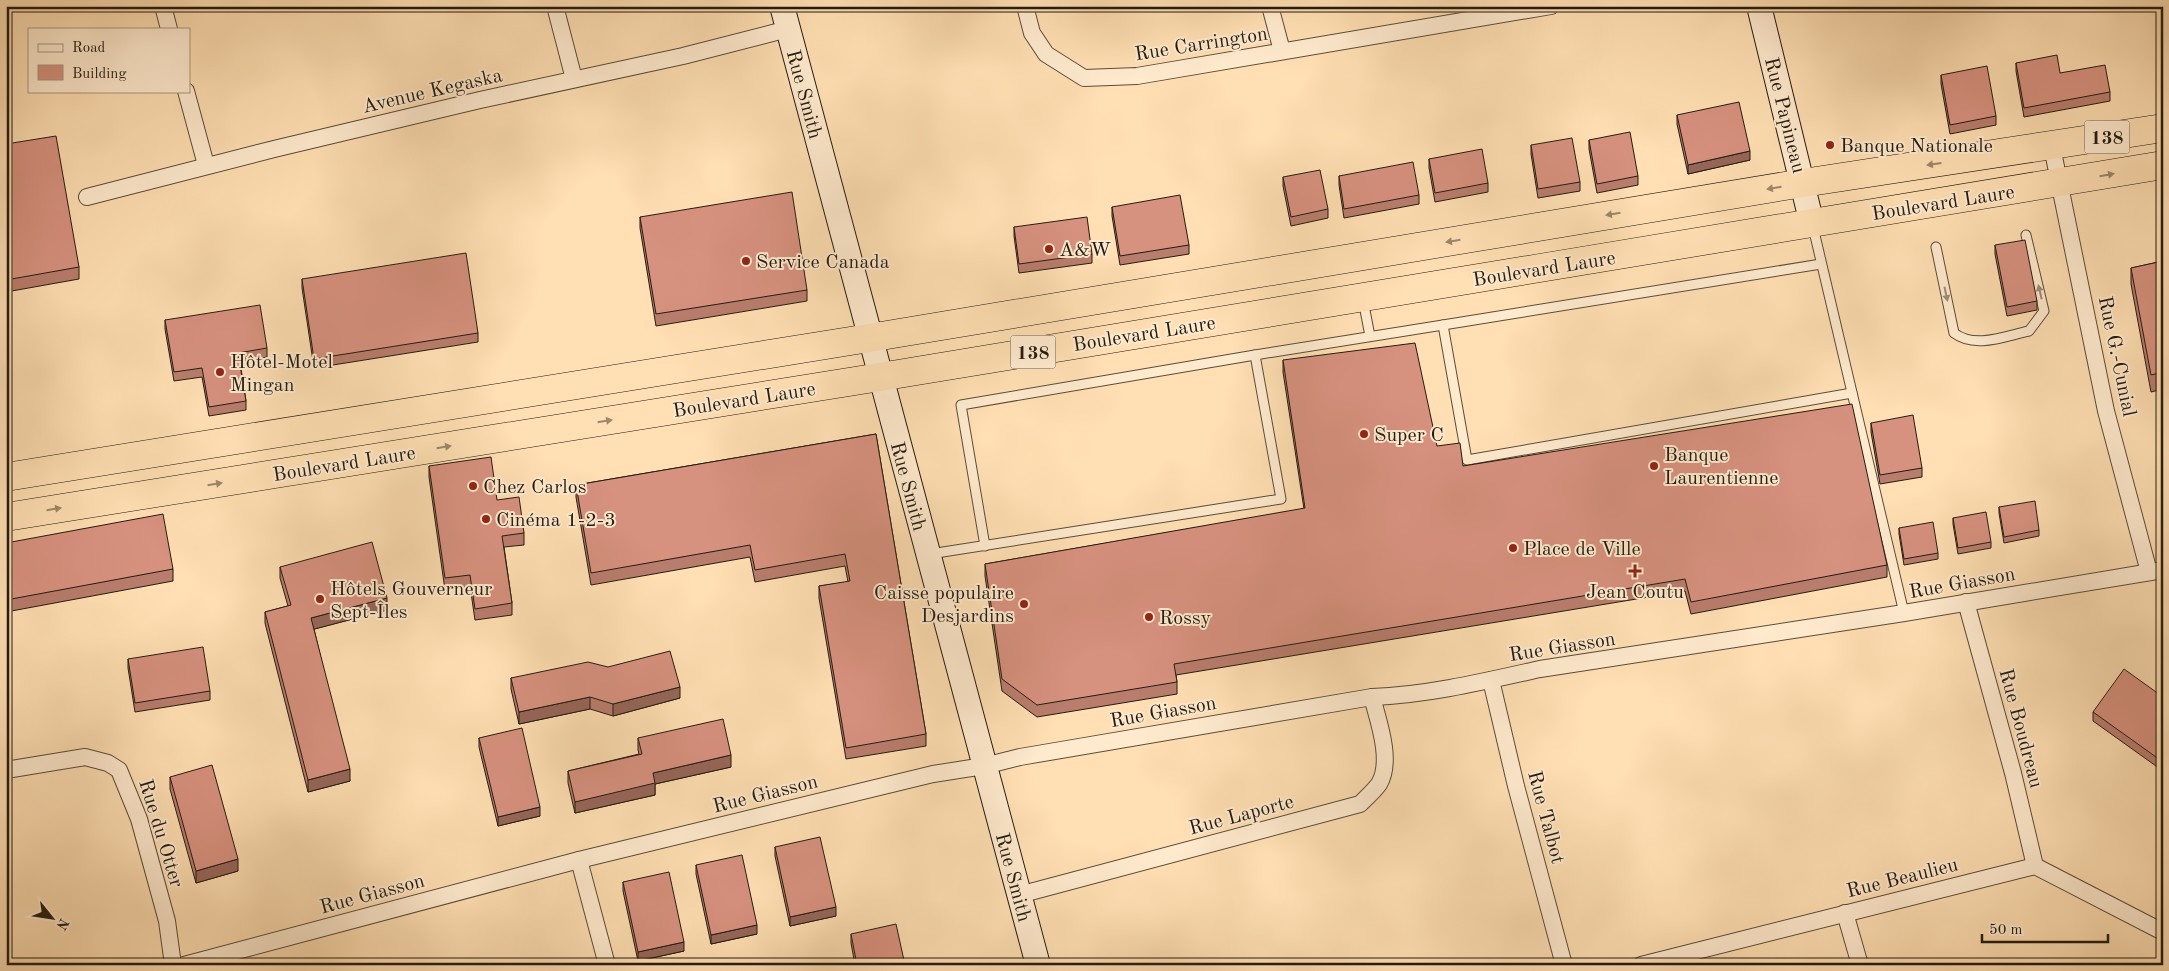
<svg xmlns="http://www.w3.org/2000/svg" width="2169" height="971" viewBox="0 0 2169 971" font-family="'Old Standard TT',serif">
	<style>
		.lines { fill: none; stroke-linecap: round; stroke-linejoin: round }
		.lane-casing { stroke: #5a4c3a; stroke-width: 11 }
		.street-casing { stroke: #5a4c3a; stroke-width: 18 }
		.secondary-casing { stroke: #231b11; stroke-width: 26 }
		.highway-casing { stroke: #231b11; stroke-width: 29 }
		.lane { stroke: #ffeace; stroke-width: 9 }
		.street { stroke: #ffeace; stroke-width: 16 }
		.secondary { stroke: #ffeace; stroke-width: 24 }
		.highway { stroke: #ffdfb3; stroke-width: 28 }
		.wall { fill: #b97d6d; stroke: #231b11 }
		.shaded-wall { fill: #966659; stroke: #231b11 }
		.building { fill: #d7917f; stroke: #231b11 }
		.oneway { fill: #9c876a }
		.oneway2 { fill: #9c8d79 }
		.poi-dot { fill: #8f2418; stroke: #ffeace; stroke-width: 2 }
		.labels { text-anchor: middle; stroke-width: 4; stroke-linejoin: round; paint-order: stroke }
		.shield { fill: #ffeace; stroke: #65594a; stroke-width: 1 }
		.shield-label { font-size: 19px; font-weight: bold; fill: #231b11 }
		.street-label { font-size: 20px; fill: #231b11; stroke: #ffeace }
		.poi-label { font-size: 20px; fill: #231b11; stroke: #ffeace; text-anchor: start }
	</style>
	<rect width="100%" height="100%" fill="#ffdfb3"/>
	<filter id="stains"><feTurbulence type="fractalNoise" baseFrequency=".004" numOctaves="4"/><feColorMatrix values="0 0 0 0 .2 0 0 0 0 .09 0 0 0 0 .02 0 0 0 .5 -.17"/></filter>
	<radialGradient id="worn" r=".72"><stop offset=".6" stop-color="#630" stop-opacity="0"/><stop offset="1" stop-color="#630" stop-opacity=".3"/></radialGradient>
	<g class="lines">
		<defs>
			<g id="lane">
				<path d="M1813,227L1904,613"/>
				<path d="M1936,247L1954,333C1975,349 2005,336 2029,331L2044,311L2026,235"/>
				<path d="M1363,300L1370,336"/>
				<path d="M1443,325L1821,264"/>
				<path d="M985,546L961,405L1255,355"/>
				<path d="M930,554L1281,499L1255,355L1443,325L1467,460L1852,393"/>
			</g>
			<g id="street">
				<path d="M163,6L169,29"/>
				<path d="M555,6L574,79"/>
				<path d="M1025,6L1032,33L1046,54L1084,78L1137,76L1551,6"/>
				<path d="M1270,6L1282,51"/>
				<path d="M186,91L206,165"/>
				<path d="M2052,147L2106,411L2149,572"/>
				<path d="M87,197L274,149L480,100L683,56L788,29"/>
				<path d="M1966,602L2013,773L2035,866"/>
				<path d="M1491,680L1516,786L1564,965"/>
				<path d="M6,770L85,757L108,763L119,770L139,819L167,921L173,965"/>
				<path d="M579,860L607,965"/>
				<path d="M1019,895L1360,804C1366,798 1374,791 1379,784C1393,761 1378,720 1372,697"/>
				<path d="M1845,913L1860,965"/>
				<path d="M184,965L579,860L933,774L984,766L1020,757L1372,697C1428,695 1486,681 1540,669L1904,613L2163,570"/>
				<path d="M1641,965L2035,866L2163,932"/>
			</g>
			<g id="secondary">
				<path d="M782,6L1038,965"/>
				<path d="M1759,6L1812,224"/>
			</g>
			<g id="highway">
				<path d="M6,477L869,338L1803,183L2163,128"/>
				<path d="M6,517L880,377L2163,165"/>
			</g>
		</defs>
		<use href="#lane" class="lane-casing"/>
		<use href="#street" class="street-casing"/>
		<use href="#secondary" class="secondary-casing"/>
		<use href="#highway" class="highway-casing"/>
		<use href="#lane" class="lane"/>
		<use href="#street" class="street"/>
		<use href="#secondary" class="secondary"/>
		<use href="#highway" class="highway"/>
	</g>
	<g class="wall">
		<path d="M2016,63L2110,92V101L2024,117L2016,71Z"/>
		<path d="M1941,75L1996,116V125L1950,134L1941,84Z"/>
		<path d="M1677,115L1750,160L1688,174L1677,124Z"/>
		<path d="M1589,140L1638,176V185L1597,193L1589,149Z"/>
		<path d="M6,144L79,267V279L6,292Z"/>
		<path d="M1531,145L1580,182V191L1538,198L1531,154Z"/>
		<path d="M1429,159L1488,183V192L1435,202L1429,168Z"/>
		<path d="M1339,176L1419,195V204L1344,218L1339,185Z"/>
		<path d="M1283,177L1328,209V218L1291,226L1283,186Z"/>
		<path d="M1112,207L1189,245V254L1120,265L1112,216Z"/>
		<path d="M640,217L807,290V301L656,326L640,228Z"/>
		<path d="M1014,227L1092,254V263L1019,273L1014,236Z"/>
		<path d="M1995,245L2037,301V310L2007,316L1995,254Z"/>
		<path d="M2163,261V389L2151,392L2131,284V268Z"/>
		<path d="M302,279L478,333V342L314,368L302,288Z"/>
		<path d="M165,320L267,348V357L240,362L246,401V410L209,416L202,377L174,381L165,329Z"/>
		<path d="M1283,360L1437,446L1463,466L1887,565V577L1691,614L1685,591L1176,675L1177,682V694L1037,717L1002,691L985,576V564L1304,509L1283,372Z"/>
		<path d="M1871,423L1922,468V477L1880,484L1871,432Z"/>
		<path d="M876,434L926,734V746L846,759L819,598V586L848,582L845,566L755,582L750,557L591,585L576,497V485Z"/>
		<path d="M429,466L497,500L524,533V545L504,547L512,603V615L475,620L470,586L445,590L429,477Z"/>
		<path d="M1999,507L2039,530V536L2004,543L1999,513Z"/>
		<path d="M1953,518L1991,542V548L1958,554L1953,524Z"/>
		<path d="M1899,528L1938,553V559L1904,565L1899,534Z"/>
		<path d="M6,543L173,569V581L6,612Z"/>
		<path d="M280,567L387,610L314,629L350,781L308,792L265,623V612L288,606L280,578Z"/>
		<path d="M128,659L210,691V700L135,712L128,668Z"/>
		<path d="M511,678L680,698L613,716L590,709L519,724L511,689Z"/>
		<path d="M2163,697V771L2093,721V712Z"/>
		<path d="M479,738L540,816L498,826L479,747Z"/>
		<path d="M638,738L731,767L655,784V795L575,813L568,783V771L639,754L638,750Z"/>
		<path d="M170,777L238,871L196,883L170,789Z"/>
		<path d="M775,847L836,916L790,926L775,856Z"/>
		<path d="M696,865L757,934L711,944L696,874Z"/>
		<path d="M623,882L684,951L638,961L623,891Z"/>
		<path d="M851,934L905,965H855L851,943Z"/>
	</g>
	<g class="shaded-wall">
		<path d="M1750,151V160L1688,174V165Z"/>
		<path d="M387,598V610L311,630V618Z"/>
		<path d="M680,687V698L613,716V704Z"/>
		<path d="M590,697V709L519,724V712Z"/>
		<path d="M731,755V767L655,784V795L575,813V802L653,773Z"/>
		<path d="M350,769V781L308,792V780Z"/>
		<path d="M540,807V816L498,826V817Z"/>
		<path d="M238,859V871L196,883V871Z"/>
		<path d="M836,907V916L790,926V917Z"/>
		<path d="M757,925V934L711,944V935Z"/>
		<path d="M684,942V951L638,961V952Z"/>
	</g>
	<g class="building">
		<path d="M2057,55L2060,73L2105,65L2110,92L2024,108L2016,63Z"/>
		<path d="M1987,66L1996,116L1950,125L1941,75Z"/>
		<path d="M1739,102L1750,151L1688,165L1677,115Z"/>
		<path d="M1630,132L1638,176L1597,184L1589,140Z"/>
		<path d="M56,136L79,267L6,280V144Z"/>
		<path d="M1572,138L1580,182L1538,189L1531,145Z"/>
		<path d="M1482,149L1488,183L1435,193L1429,159Z"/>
		<path d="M1413,162L1419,195L1344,209L1339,176Z"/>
		<path d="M1320,170L1328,209L1291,217L1283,177Z"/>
		<path d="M792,192L807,290L656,314L640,217Z"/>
		<path d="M1180,195L1189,245L1120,256L1112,207Z"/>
		<path d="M1087,217L1092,254L1019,264L1014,227Z"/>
		<path d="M2025,240L2037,301L2007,307L1995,245Z"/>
		<path d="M466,253L478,333L314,359L302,279Z"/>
		<path d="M2163,261V372L2151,375L2131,268Z"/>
		<path d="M260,305L267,348L238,353L246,401L209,407L202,368L174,372L165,320Z"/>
		<path d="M1415,343L1437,446L1460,443L1463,466L1852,404L1887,565L1691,602L1685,579L1174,664L1177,682L1037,705L1002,679L985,564L1305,508L1283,360Z"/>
		<path d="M1913,415L1922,468L1880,475L1871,423Z"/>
		<path d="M876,434L926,734L846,748L819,586L850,581L845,554L755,570L750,545L591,573L576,485Z"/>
		<path d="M491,457L497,500L519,497L524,533L502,536L512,603L475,609L470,575L445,578L429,466Z"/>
		<path d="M2035,501L2039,530L2004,537L1999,507Z"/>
		<path d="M1986,512L1991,542L1958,548L1953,518Z"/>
		<path d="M163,514L173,569L6,600V543Z"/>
		<path d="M1933,522L1938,553L1904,559L1899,528Z"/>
		<path d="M372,542L387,598L311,618L350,769L308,780L265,612L291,605L280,567Z"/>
		<path d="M203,647L210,691L135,703L128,659Z"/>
		<path d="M670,651L680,687L613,704L590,697L519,712L511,678L588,662L608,667Z"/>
		<path d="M2124,669L2163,697V762L2093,712Z"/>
		<path d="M723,719L731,755L653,773L655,783L575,802L568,771L642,754L638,738Z"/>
		<path d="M522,728L540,807L498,817L479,738Z"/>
		<path d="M212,765L238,859L196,871L170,777Z"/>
		<path d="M820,837L836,907L790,917L775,847Z"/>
		<path d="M742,855L757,925L711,935L696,865Z"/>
		<path d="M669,872L684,942L638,952L623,882Z"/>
		<path d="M896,924L905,965H857L851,934Z"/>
	</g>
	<defs><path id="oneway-solid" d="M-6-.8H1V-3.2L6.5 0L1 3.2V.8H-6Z" transform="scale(1.25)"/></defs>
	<g class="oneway">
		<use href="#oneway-solid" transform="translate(1934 164) rotate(172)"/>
		<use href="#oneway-solid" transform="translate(2107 175) rotate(-10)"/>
		<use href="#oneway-solid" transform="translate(1774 188) rotate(171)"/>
		<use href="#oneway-solid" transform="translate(1613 214) rotate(171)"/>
		<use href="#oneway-solid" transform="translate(1453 241) rotate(171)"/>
		<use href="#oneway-solid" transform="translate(605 421) rotate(-9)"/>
		<use href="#oneway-solid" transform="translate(444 447) rotate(-9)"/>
		<use href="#oneway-solid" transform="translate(215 484) rotate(-9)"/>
		<use href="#oneway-solid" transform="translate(54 509) rotate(-9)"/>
	</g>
	<g class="oneway2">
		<use href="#oneway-solid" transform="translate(2040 292) rotate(-103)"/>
		<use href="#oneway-solid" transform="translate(1946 294) rotate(78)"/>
	</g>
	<g class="poi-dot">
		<circle cx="1830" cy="145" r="5"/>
		<circle cx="1049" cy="249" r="5"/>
		<circle cx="746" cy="261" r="5"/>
		<circle cx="220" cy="372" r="5"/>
		<circle cx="1364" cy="434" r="5"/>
		<circle cx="1654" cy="466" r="5"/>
		<circle cx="473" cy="486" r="5"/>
		<circle cx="486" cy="519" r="5"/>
		<circle cx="1513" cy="548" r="5"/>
		<path d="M1632.5 563.5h5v5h5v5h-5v5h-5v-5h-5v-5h5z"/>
		<circle cx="320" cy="599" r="5"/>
		<circle cx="1024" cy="604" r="5"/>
		<circle cx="1149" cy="617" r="5"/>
	</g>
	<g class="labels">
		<g class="shield">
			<rect x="2084.5" y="120.5" width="45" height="33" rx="4"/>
			<rect x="1010.5" y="335.5" width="45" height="33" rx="4"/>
		</g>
		<g class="shield-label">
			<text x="2107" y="144">138</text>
			<text x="1033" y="359">138</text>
		</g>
		<g class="street-label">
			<text transform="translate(1201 43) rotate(-9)" y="7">Rue Carrington</text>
			<text transform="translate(432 90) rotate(-13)" y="7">Avenue Kegaska</text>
			<text transform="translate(805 94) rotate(75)" y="7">Rue Smith</text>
			<text transform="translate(1786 115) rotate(76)" y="7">Rue Papineau</text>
			<text transform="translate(1943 202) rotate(-9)" y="7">Boulevard Laure</text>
			<text transform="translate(1544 268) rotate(-9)" y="7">Boulevard Laure</text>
			<text transform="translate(1144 333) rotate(-9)" y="7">Boulevard Laure</text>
			<text transform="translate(2118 356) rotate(78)" y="7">Rue G.-Cunial</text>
			<text transform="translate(744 399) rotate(-9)" y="7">Boulevard Laure</text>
			<text transform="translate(344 463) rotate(-9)" y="7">Boulevard Laure</text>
			<text transform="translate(909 486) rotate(75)" y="7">Rue Smith</text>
			<text transform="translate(1962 582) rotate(-10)" y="7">Rue Giasson</text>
			<text transform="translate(1562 646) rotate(-9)" y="7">Rue Giasson</text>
			<text transform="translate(1163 711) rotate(-10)" y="7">Rue Giasson</text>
			<text transform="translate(2022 728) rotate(75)" y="7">Rue Boudreau</text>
			<text transform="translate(765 793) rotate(-14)" y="7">Rue Giasson</text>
			<text transform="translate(1241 814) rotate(-15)" y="7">Rue Laporte</text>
			<text transform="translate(1547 817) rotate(75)" y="7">Rue Talbot</text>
			<text transform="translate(162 833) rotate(73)" y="7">Rue du Otter</text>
			<text transform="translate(1014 877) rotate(75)" y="7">Rue Smith</text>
			<text transform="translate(1902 877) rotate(-14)" y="7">Rue Beaulieu</text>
			<text transform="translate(372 893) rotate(-15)" y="7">Rue Giasson</text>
		</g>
		<g class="poi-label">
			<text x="1840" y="152">Banque Nationale</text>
			<text x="1059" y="256">A&amp;W</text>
			<text x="756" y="268">Service Canada</text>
			<text x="230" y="368">Hôtel-Motel<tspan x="230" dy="23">Mingan</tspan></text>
			<text x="1374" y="441">Super C</text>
			<text x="1664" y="461">Banque<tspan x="1664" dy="23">Laurentienne</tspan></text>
			<text x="483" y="493">Chez Carlos</text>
			<text x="496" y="526">Cinéma 1-2-3</text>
			<text x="1523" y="555">Place de Ville</text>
			<text x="330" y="595">Hôtels Gouverneur<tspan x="330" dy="23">Sept-Îles</tspan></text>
			<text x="1635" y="598" text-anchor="middle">Jean Coutu</text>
			<text x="1014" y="599" text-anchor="end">Caisse populaire<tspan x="1014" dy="23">Desjardins</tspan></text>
			<text x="1159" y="624">Rossy</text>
		</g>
	</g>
	<rect width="2169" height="971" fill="none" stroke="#ffdfb3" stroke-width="25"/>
	<rect x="8" y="8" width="2154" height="956" fill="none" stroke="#231b11" stroke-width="2.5"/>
	<rect x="12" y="12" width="2144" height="946" fill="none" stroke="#231b11"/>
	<rect x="28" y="28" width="162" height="65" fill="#ffeace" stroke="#a79782"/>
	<rect x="38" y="44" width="25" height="8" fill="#ffeace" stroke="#a79782"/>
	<text x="72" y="52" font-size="15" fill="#231b11">Road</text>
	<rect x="38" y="65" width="25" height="15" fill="#d7917f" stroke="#a79782"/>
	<text x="72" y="78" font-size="15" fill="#231b11">Building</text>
	<g transform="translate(52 918) rotate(120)" stroke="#ffeace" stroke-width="4" paint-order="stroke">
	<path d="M0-4L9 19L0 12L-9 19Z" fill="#231b11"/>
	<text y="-8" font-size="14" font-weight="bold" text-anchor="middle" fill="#231b11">N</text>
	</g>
	<path d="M1982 934v8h126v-8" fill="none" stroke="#231b11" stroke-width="2.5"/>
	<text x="1989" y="934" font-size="15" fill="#231b11" stroke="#ffeace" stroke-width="4" paint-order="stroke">50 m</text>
	<rect width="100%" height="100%" filter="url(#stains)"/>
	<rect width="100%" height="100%" fill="url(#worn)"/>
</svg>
